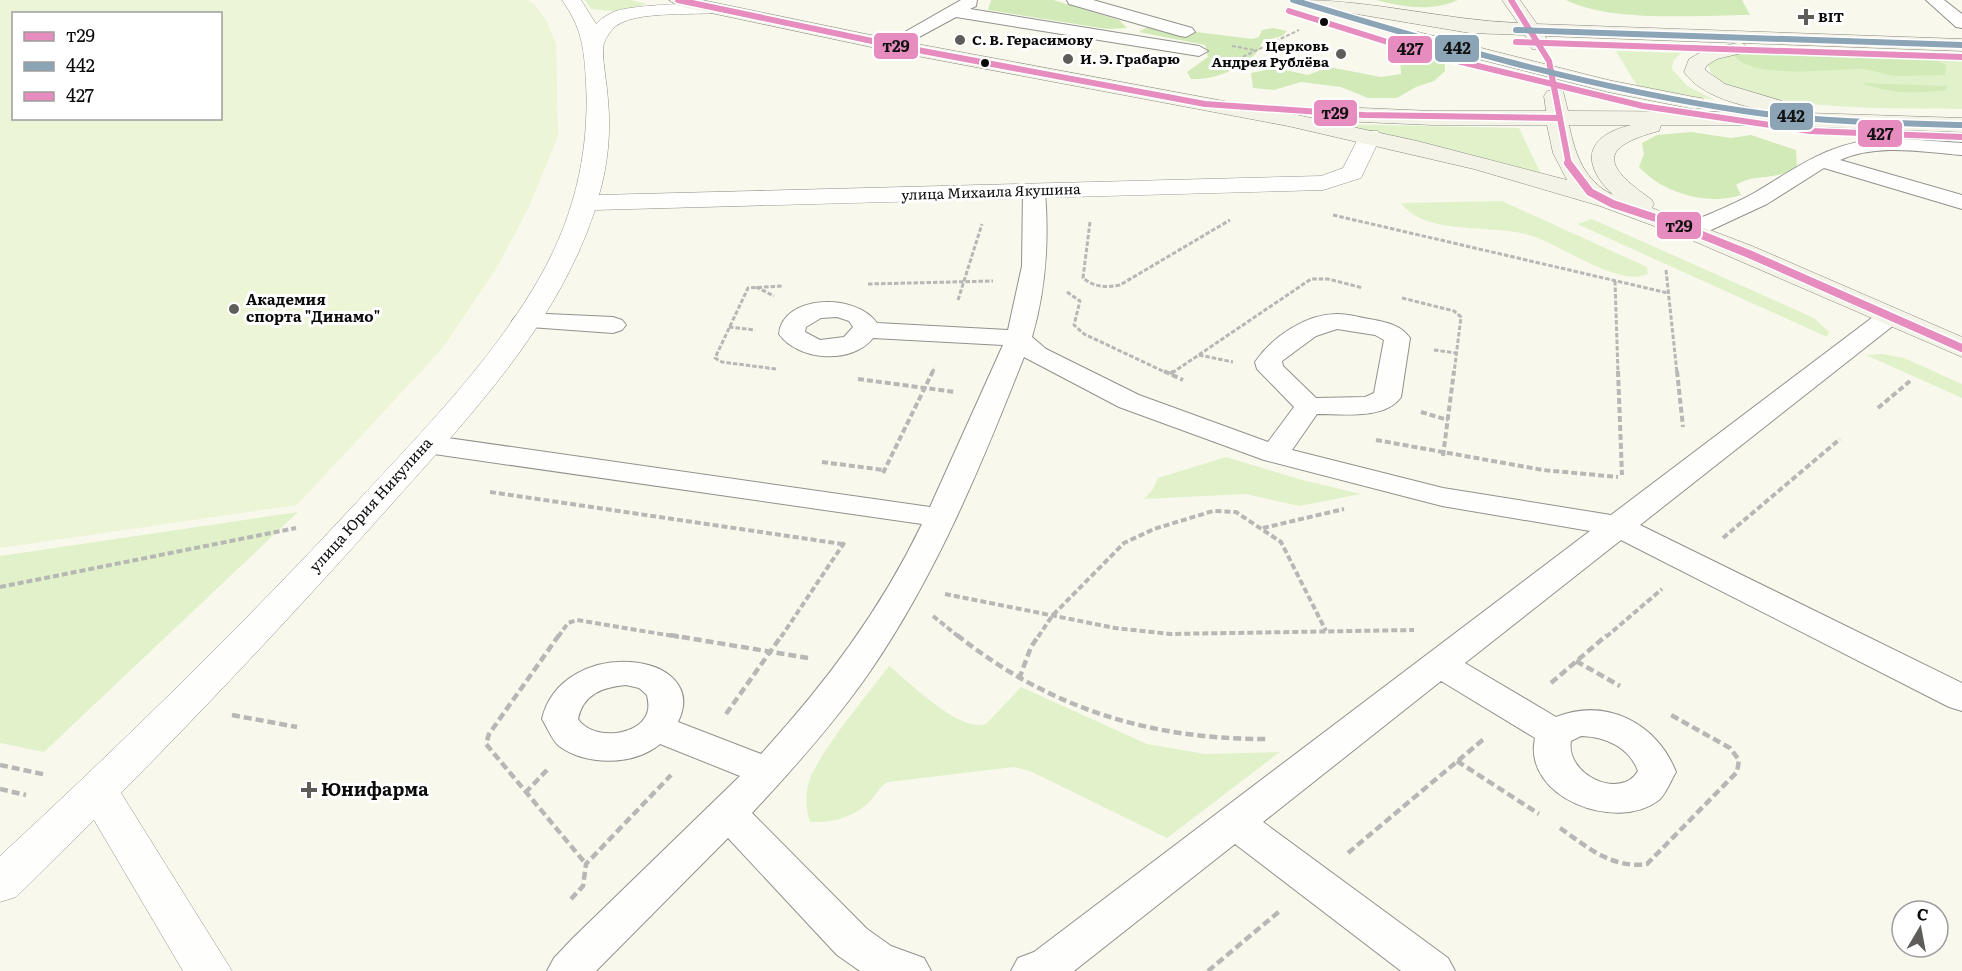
<svg xmlns="http://www.w3.org/2000/svg" width="1962" height="971" viewBox="0 0 1962 971" font-family="Literata,serif">
	<style>
		.green { fill: #e1f2ca }
		.forest { fill: #d1eab8 }
		.pitch { fill: #ecf5d5; fill-rule: evenodd }
		.lines { fill: none; stroke-linecap: round; stroke-linejoin: round }
		.lane-casing { stroke: #92918c; stroke-width: 2 }
		.street-casing { stroke: #92918c; stroke-width: 1 }
		.secondary-casing { stroke: #888883; stroke-width: 1 }
		.path-far3 { stroke: #b7b7b5; stroke-width: 2; stroke-dasharray: 4 2; stroke-linecap: butt }
		.path-far2 { stroke: #b7b7b5; stroke-width: 3; stroke-dasharray: 4.5 2; stroke-linecap: butt }
		.path-far1 { stroke: #b7b7b5; stroke-width: 4; stroke-dasharray: 6 3; stroke-linecap: butt }
		.path { stroke: #b7b7b5; stroke-width: 4.5; stroke-dasharray: 8 4; stroke-linecap: butt }
		.lane { fill: #fefefc; fill-rule: evenodd }
		.street { fill: #fefefc; fill-rule: evenodd }
		.secondary { fill: #f4f3e7; fill-rule: evenodd }
		.bus-1-far1-casing { stroke: #fff; stroke-width: 9 }
		.bus-1-casing { stroke: #fff; stroke-width: 11 }
		.bus-2-casing { stroke: #fff; stroke-width: 9 }
		.bus-3-casing { stroke: #fff; stroke-width: 9 }
		.bus-1-far1 { stroke: #e68cbe; stroke-width: 6 }
		.bus-1 { stroke: #e68cbe; stroke-width: 8 }
		.bus-2 { stroke: #8ba4b6; stroke-width: 6 }
		.bus-3 { stroke: #e68cbe; stroke-width: 6 }
		.poi-dot { fill: #5e5d59; stroke: #fff; stroke-width: 2 }
		.bus-dot { fill: #0a0a0a; stroke: #fff; stroke-width: 2 }
		.labels { text-anchor: middle; stroke-width: 6; stroke-linejoin: round; paint-order: stroke }
		.far-poi-label { font-size: 14px; font-weight: bold; fill: #0a0a0a; stroke: #fff; text-anchor: start }
		.far-street-label { font-size: 14px; fill: #0a0a0a; stroke: #fff }
		.poi-label { font-size: 15px; font-weight: bold; fill: #0a0a0a; stroke: #fff; text-anchor: start }
		.street-label { font-size: 15px; fill: #0a0a0a; stroke: #fff }
		.near-poi-label { font-size: 18px; font-weight: bold; fill: #0a0a0a; stroke: #fff; text-anchor: start }
		.line-badge { stroke: #fff; stroke-width: 2 }
		.pale-badge-label { font-size: 16px; text-anchor: middle; font-weight: bold; fill: #111 }
	</style>
	<rect width="100%" height="100%" fill="#f9f8ed"/>
	<g class="green">
		<path d="M585,0H631L647,4L622,12L591,9Z"/>
		<path d="M1773,49L1962,55V109C1918,108 1720,114 1708,65L1711,60L1746,50Z"/>
		<path d="M1616,51L1681,53L1673,61L1672,69L1687,86L1715,100L1641,87L1636,84Z"/>
		<path d="M1334,124L1519,128L1541,174L1455,151Z"/>
		<path d="M1502,201L1647,267L1648,274C1620,288 1561,245 1532,236C1494,223 1426,237 1401,203Z"/>
		<path d="M1592,219L1814,318L1829,332L1827,337L1577,224Z"/>
		<path d="M1883,354L1904,358L1962,384V398L1866,355Z"/>
		<path d="M1226,457L1302,480L1361,494L1299,506L1246,494L1144,499L1153,489L1158,478Z"/>
		<path d="M298,512L44,752L0,743V556Z"/>
		<path d="M889,666C910,682 959,733 986,724L1021,687L1147,744L1205,754L1280,752L1167,838L1030,771L1014,767L888,782C880,786 878,792 872,799C856,817 833,823 810,822C806,810 805,797 808,785C815,756 869,693 889,666Z"/>
	</g>
	<g class="forest">
		<path d="M991,0H1053L1119,20L1127,28L1107,29L988,10Z"/>
		<path d="M1376,0H1458C1433,12 1403,7 1376,0Z"/>
		<path d="M1566,0H1742L1750,15C1698,15 1612,23 1566,0Z"/>
		<path d="M1149,26L1252,39L1259,37L1262,30L1273,28L1287,31L1282,36L1263,41C1260,45 1260,50 1256,53C1240,70 1214,80 1191,79L1187,72L1208,57L1205,45L1139,32Z"/>
		<path d="M1410,48L1445,59V71L1434,81L1416,87L1397,98H1368L1341,87L1301,82L1274,90L1253,88L1251,73L1276,68L1308,75L1329,67L1381,77L1401,74L1400,57Z"/>
		<path d="M1785,51L1916,56L1933,58L1946,65L1945,75C1930,75 1914,76 1900,76C1886,76 1872,69 1859,69C1833,69 1750,80 1734,55Z"/>
		<path d="M1862,83L1947,86L1946,90C1916,94 1890,94 1862,83Z"/>
		<path d="M1691,132L1731,138L1751,135L1796,150L1797,167C1774,182 1753,173 1736,185L1741,195C1707,206 1663,193 1639,167L1644,154L1642,143L1657,135Z"/>
	</g>
	<path class="pitch" d="M0,0H527L534,4L546,20L556,44L558,136L528,209L496,269L441,350L297,505L0,548ZM14,14H220V118H14Z"/>
	<g class="lines">
		<defs>
			<g id="lane">
				<path d="M961,0H977L976,6L970,9L1199,46L1208,51L1199,56L956,17L897,49H885L882,45Z"/>
				<path d="M1067,0H1093L1192,28L1195,32L1186,37L1180,36L1069,4Z"/>
				<path d="M1926,0H1944L1962,14V28L1956,27Z"/>
				<path d="M1890,138L1962,143V155C1923,152 1877,143 1840,160L1962,195V209L1824,168L1767,204L1698,236H1682L1678,231L1682,226C1706,215 1731,206 1754,193C1803,164 1830,141 1890,138Z"/>
				<path d="M1034,184L1042,186L1045,191C1049,241 1046,289 1032,337L1046,349L1139,395L1268,442L1294,407L1257,369L1255,362C1272,337 1306,314 1337,314C1348,314 1358,317 1369,319C1385,322 1400,324 1410,338L1401,397C1385,420 1342,414 1317,414L1292,450L1443,488L1611,515L1881,311L1890,308L1899,311L1903,316L1899,321L1640,525L1962,683V711L1949,707L1621,540L1465,663L1556,717C1606,697 1657,723 1676,772C1671,780 1666,794 1659,800C1617,833 1522,798 1535,738L1441,681L1263,822L1448,958L1455,971H1401L1235,844L1074,971H1011L1018,958L1034,952L1590,531L1442,506L1264,460L1119,407L1024,357C981,466 937,573 871,670C836,721 794,768 752,813L867,929L891,946L924,958L931,971H860L837,955L728,838L596,971H547L554,958L573,938L740,776L660,744C634,766 586,766 559,746C552,740 547,727 542,719C562,634 713,651 678,722L761,754C825,684 880,611 922,524L427,453L417,450L413,444L417,438L427,435L930,507L1003,345L873,338C852,365 798,361 779,334C783,294 856,293 877,323L1008,330L1022,266L1023,191L1026,186ZM837,317L849,321L853,327L844,337L820,340L805,332L806,327L821,318ZM1337,329L1375,335L1384,340L1374,393L1365,397L1316,398L1283,366L1282,361L1316,336ZM626,685L639,688L647,695C648,700 649,705 648,710C643,736 593,742 578,719C583,694 603,687 626,685ZM1581,736C1606,737 1629,747 1638,771C1620,801 1565,774 1571,741Z"/>
				<path d="M525,313L613,317L622,320L626,325L622,330L613,333L516,326L512,321L516,316Z"/>
			</g>
			<path id="street" d="M562,0H581L596,24C602,18 608,14 616,11C634,5 716,0 726,9C719,19 641,7 616,26C610,31 603,41 603,49C603,66 607,83 608,100C611,131 608,165 599,195L1321,176L1343,168L1362,131H1378L1381,136L1361,178L1323,190L595,210C557,326 468,418 389,507C302,605 213,700 121,793L232,971H183L94,820L16,897L0,902V856C122,743 242,626 356,503C418,436 485,368 533,289C572,225 590,157 586,82C584,48 582,28 562,0Z"/>
			<g id="secondary">
				<path d="M669,0H702L885,38L1288,113L1417,141L1567,180L1553,153L1547,125H1433L1338,121L1330,119L1327,114L1330,109L1338,107L1433,111H1546L1544,96L1547,91H1563L1568,111L1771,112C1741,105 1703,98 1684,72L1689,59L1703,51L1737,43L1545,36L1549,45L1546,49H1532L1525,35L1470,33L1309,6L1300,0C1373,0 1444,20 1518,23L1502,0H1520L1537,24L1962,39V51L1742,43L1749,48L1746,52L1717,59L1706,66L1705,70L1725,84L1782,101L1785,106L1776,112L1962,118V132L1762,125H1661L1659,131C1598,147 1603,166 1651,199L1654,204L1652,208L1752,246L1962,337V357L1689,239L1600,206L1474,169L1288,126L885,50L678,6ZM1569,125H1631C1585,136 1580,163 1613,195C1584,181 1575,154 1569,125Z"/>
				<path d="M1418,32L1608,80L1694,97L1702,98L1705,103L1702,108L1694,109L1608,92L1411,42L1408,38Z"/>
			</g>
		</defs>
		<use href="#lane" class="lane-casing"/>
		<use href="#street" class="street-casing"/>
		<use href="#secondary" class="secondary-casing"/>
		<g class="path-far3">
			<path d="M1232,46L1254,50"/>
			<path d="M1232,62L1299,30"/>
		</g>
		<g class="path-far2">
			<path d="M1333,215L1668,293"/>
			<path d="M1090,222L1083,278C1094,287 1106,288 1120,285L1230,220"/>
			<path d="M1666,270L1677,373"/>
			<path d="M1615,281L1618,373"/>
			<path d="M868,284L993,281"/>
			<path d="M756,287L774,296"/>
			<path d="M1067,292L1080,301L1074,325L1084,334L1167,373"/>
			<path d="M1402,298L1454,311L1461,317L1454,373"/>
			<path d="M958,300L982,224"/>
			<path d="M729,327L755,330"/>
			<path d="M1434,350L1456,353"/>
			<path d="M1199,355L1233,362"/>
			<path d="M776,369L722,362L715,358L748,288L783,286"/>
			<path d="M932,373L935,367"/>
			<path d="M1172,373L1311,279H1328L1363,288"/>
		</g>
		<g class="path-far1">
			<path d="M1164,371L1183,380"/>
			<path d="M1618,371L1622,475"/>
			<path d="M1677,371L1683,427"/>
			<path d="M1170,374L1174,371"/>
			<path d="M858,379L955,392"/>
			<path d="M1878,408L1910,381"/>
			<path d="M1421,412L1448,420"/>
			<path d="M1376,440L1543,470L1618,477"/>
			<path d="M1443,456L1454,371"/>
			<path d="M822,462L884,470"/>
			<path d="M883,473L933,371"/>
			<path d="M490,492L842,544"/>
			<path d="M1263,528L1344,509"/>
			<path d="M1723,538L1840,439"/>
			<path d="M0,587L296,528"/>
			<path d="M945,594L1115,628L1170,634L1414,630"/>
			<path d="M933,616L959,637"/>
			<path d="M558,637L568,623L577,620L679,637"/>
			<path d="M781,637L846,540"/>
			<path d="M1038,637L1052,616L1124,543L1154,529L1213,511L1236,512L1281,542L1326,631"/>
			<path d="M1606,637L1662,589"/>
		</g>
		<g class="path">
			<path d="M559,635L489,734L486,744L586,864"/>
			<path d="M670,635L808,658"/>
			<path d="M957,635C1050,709 1152,740 1269,739"/>
			<path d="M1576,661L1620,686"/>
			<path d="M1019,679L1031,647L1039,635"/>
			<path d="M1551,683L1607,635"/>
			<path d="M726,714L782,635"/>
			<path d="M232,715L297,727"/>
			<path d="M1457,761L1539,814"/>
			<path d="M0,765L47,775"/>
			<path d="M0,789L26,795"/>
			<path d="M525,793L547,770"/>
			<path d="M1560,828C1587,847 1612,869 1647,864L1737,772L1739,760L1730,748L1671,715"/>
			<path d="M1348,853L1485,738"/>
			<path d="M571,899L583,886L586,864L671,775"/>
			<path d="M1208,971L1281,910"/>
		</g>
		<use href="#lane" class="lane"/>
		<use href="#street" class="street"/>
		<use href="#secondary" class="secondary"/>
		<defs>
			<g id="bus-1-far1">
				<path d="M678,0L891,45L1205,104L1364,115L1558,118"/>
				<path d="M1511,0L1549,61L1569,165"/>
			</g>
			<path id="bus-1" d="M1568,163L1590,192L1613,204L1677,225L1749,254L1962,348"/>
			<g id="bus-2">
				<path d="M1293,0C1441,45 1590,88 1744,111C1816,122 1889,123 1962,125"/>
				<path d="M1516,30L1962,45"/>
			</g>
			<g id="bus-3">
				<path d="M1289,11L1416,51L1643,106L1810,131L1962,137"/>
				<path d="M1516,42L1962,57"/>
			</g>
		</defs>
		<use href="#bus-1-far1" class="bus-1-far1-casing"/>
		<use href="#bus-1" class="bus-1-casing"/>
		<use href="#bus-2" class="bus-2-casing"/>
		<use href="#bus-3" class="bus-3-casing"/>
		<use href="#bus-1-far1" class="bus-1-far1"/>
		<use href="#bus-1" class="bus-1"/>
		<use href="#bus-2" class="bus-2"/>
		<use href="#bus-3" class="bus-3"/>
	</g>
	<g class="poi-dot">
		<path d="M1803 8h6v6h6v6h-6v6h-6v-6h-6v-6h6z"/>
		<circle cx="960" cy="40" r="6"/>
		<circle cx="1341" cy="54" r="6"/>
		<circle cx="1068" cy="59" r="6"/>
		<circle cx="234" cy="309" r="6"/>
		<path d="M306 781h6v6h6v6h-6v6h-6v-6h-6v-6h6z"/>
	</g>
	<g class="bus-dot">
		<circle cx="1324" cy="22" r="5"/>
		<circle cx="985" cy="63" r="5"/>
	</g>
	<g class="labels">
		<g class="far-poi-label">
			<text x="1818" y="22">BIT</text>
			<text x="972" y="45">С. В. Герасимову</text>
			<text x="1329" y="51" text-anchor="end">Церковь<tspan x="1329" dy="16">Андрея Рублёва</tspan></text>
			<text x="1080" y="64">И. Э. Грабарю</text>
		</g>
		<g class="far-street-label">
			<text transform="translate(991 192) rotate(-2)" y="5">улица Михаила Якушина</text>
		</g>
		<g class="poi-label">
			<text x="246" y="305">Академия<tspan x="246" dy="17">спорта "Динамо"</tspan></text>
		</g>
		<g class="street-label">
			<text transform="translate(371 505) rotate(-48)" y="5">улица Юрия Никулина</text>
		</g>
		<g class="near-poi-label">
			<text x="321" y="796">Юнифарма</text>
		</g>
	</g>
	<g class="line-badge">
		<rect x="873" y="32" width="46" height="28" rx="6" fill="#e68cbe"/>
		<rect x="1434" y="34" width="46" height="29" rx="6" fill="#8ba4b6"/>
		<rect x="1387" y="35" width="46" height="29" rx="6" fill="#e68cbe"/>
		<rect x="1313" y="99" width="45" height="28" rx="6" fill="#e68cbe"/>
		<rect x="1769" y="102" width="45" height="29" rx="6" fill="#8ba4b6"/>
		<rect x="1857" y="119" width="46" height="29" rx="6" fill="#e68cbe"/>
		<rect x="1656" y="211" width="46" height="29" rx="6" fill="#e68cbe"/>
	</g>
	<g class="pale-badge-label">
		<text x="896" y="52">т29</text>
		<text x="1457" y="54">442</text>
		<text x="1410" y="55">427</text>
		<text x="1335" y="119">т29</text>
		<text x="1791" y="122">442</text>
		<text x="1880" y="140">427</text>
		<text x="1679" y="232">т29</text>
	</g>
	<rect x="12" y="12" width="210" height="108" fill="#ffffff" stroke="#9d9d9d" stroke-width="1.5"/>
	<rect x="24" y="32" width="30" height="9" fill="#e68cbe" stroke="#9d9d9d" stroke-width="1.5"/>
	<text x="66" y="42" font-size="18" fill="#0a0a0a">т29</text>
	<rect x="24" y="62" width="30" height="9" fill="#8ba4b6" stroke="#9d9d9d" stroke-width="1.5"/>
	<text x="66" y="72" font-size="18" fill="#0a0a0a">442</text>
	<rect x="24" y="92" width="30" height="9" fill="#e68cbe" stroke="#9d9d9d" stroke-width="1.5"/>
	<text x="66" y="102" font-size="18" fill="#0a0a0a">427</text>
	<g transform="translate(1920 929) rotate(10)"><circle r="28" fill="#ffffff" stroke="#9d9d9d" stroke-width="1.5"/>
	<path d="M0-4.5L10 22L0 15L-10 22Z" fill="#5e5d59"/>
	<text y="-9" font-size="16" font-weight="bold" text-anchor="middle" fill="#0a0a0a">С</text>
	</g>
</svg>
